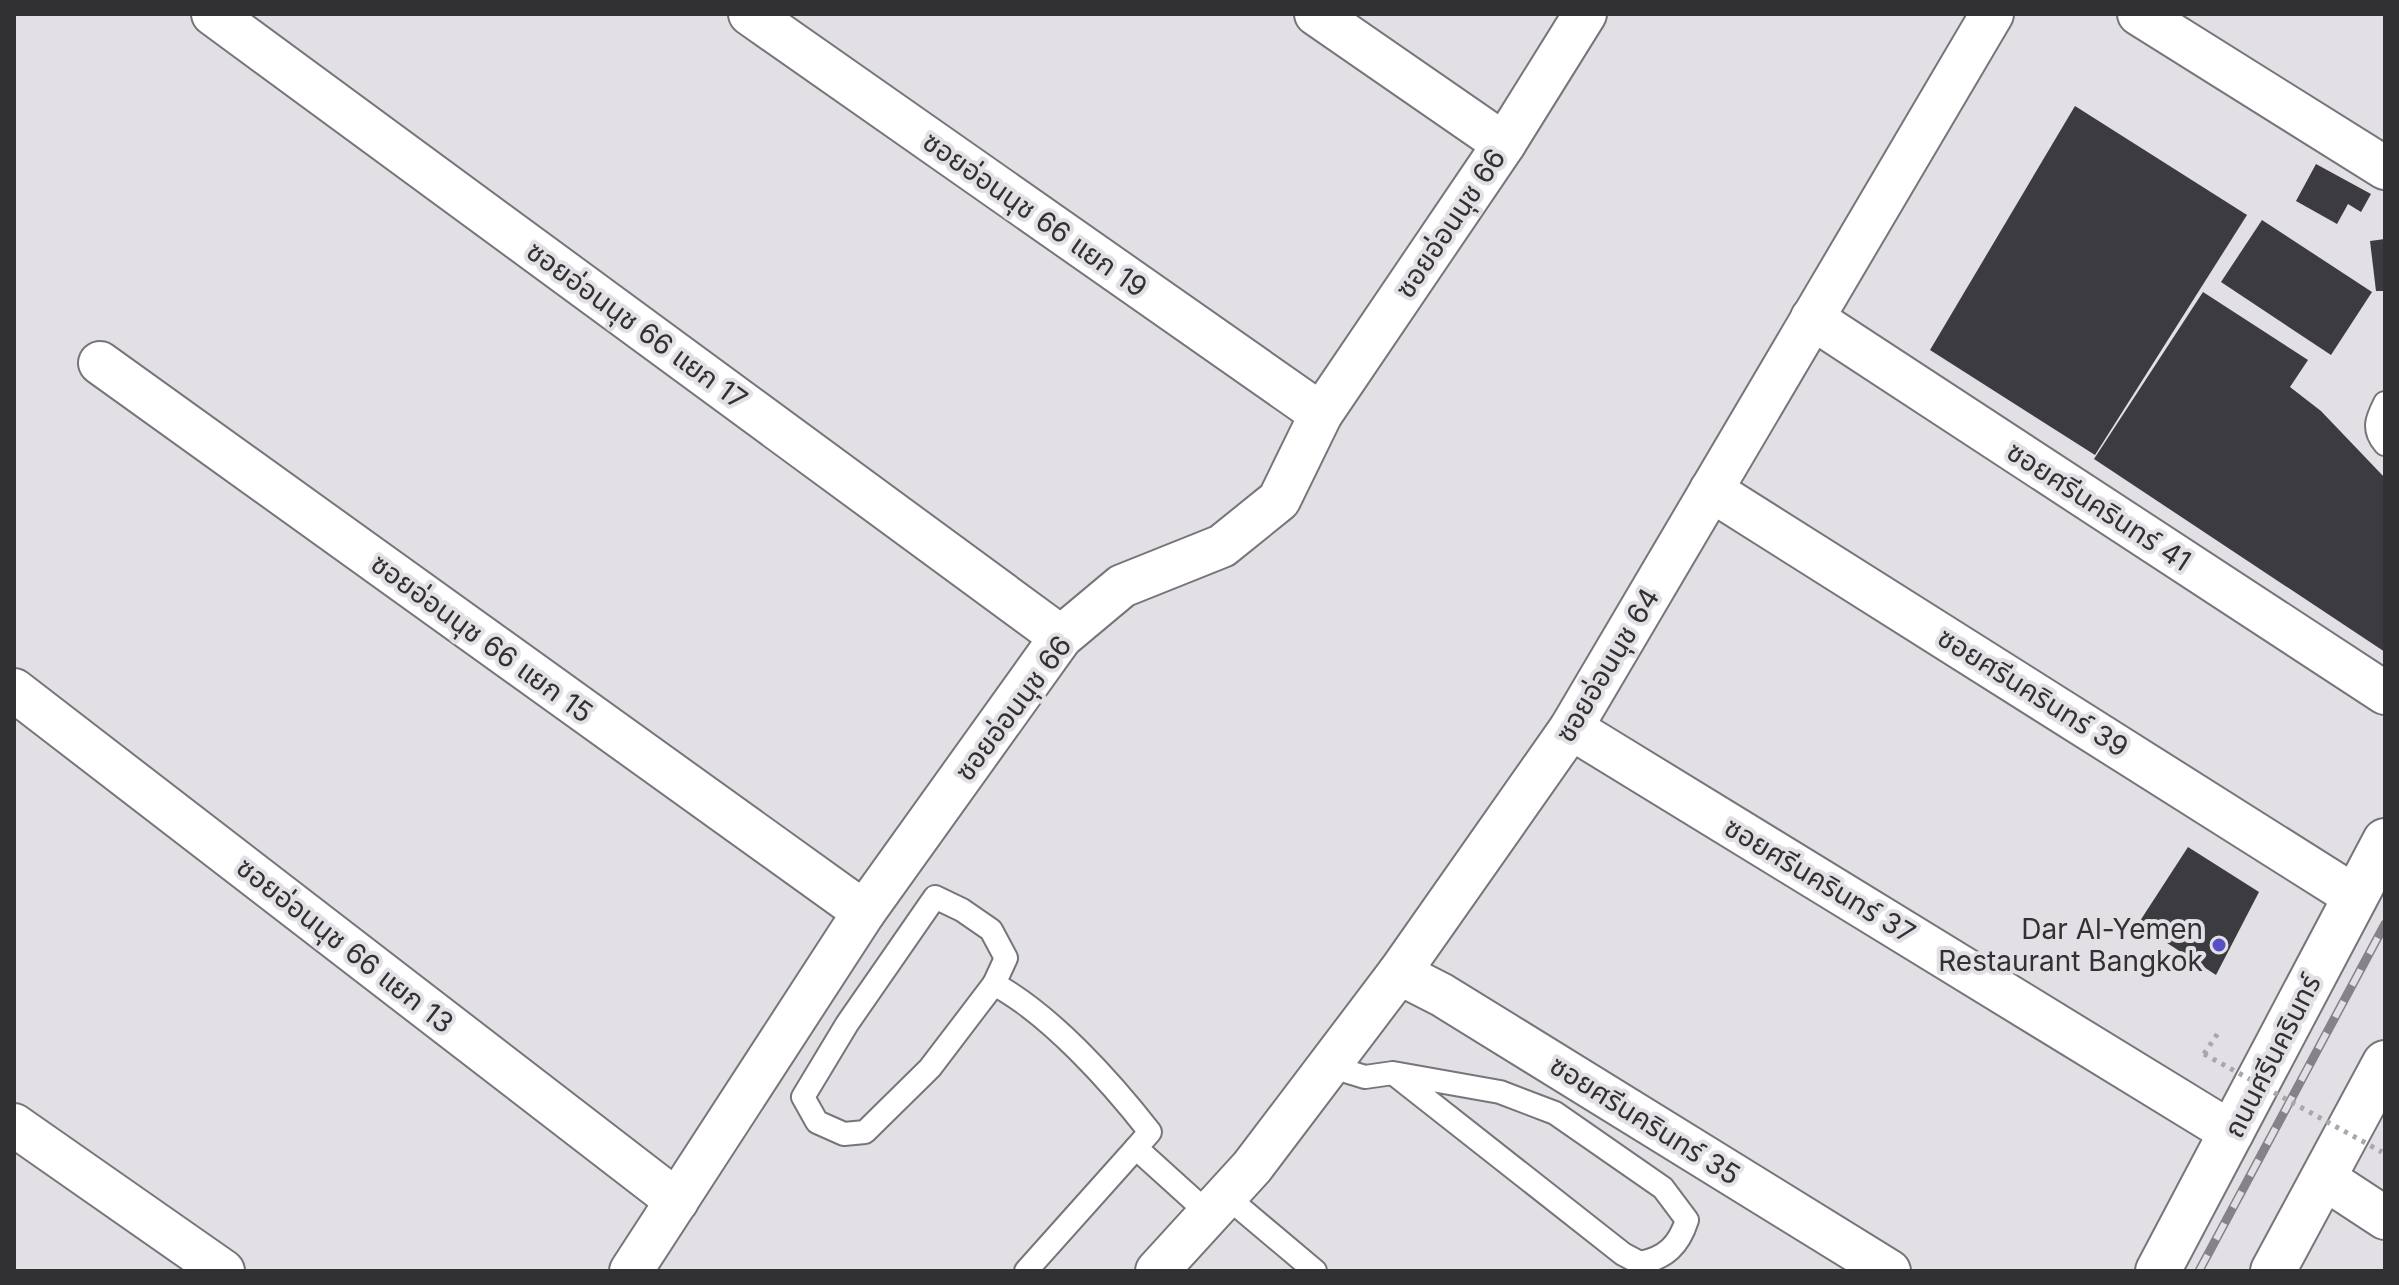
<svg xmlns="http://www.w3.org/2000/svg" width="2399" height="1285" viewBox="0 0 2399 1285" font-family="Inter,'Noto Sans Thai',sans-serif">
	<style>
		.building { fill: #3c3b40 }
		.lines { fill: none; stroke-linecap: round; stroke-linejoin: round }
		.service-casing { stroke: #78757a; stroke-width: 26 }
		.minor-casing { stroke: #78757a; stroke-width: 46 }
		.primary-casing { stroke: #78757a; stroke-width: 48 }
		.path { stroke: #a9a7ac; stroke-width: 5; stroke-dasharray: 4 6; stroke-linecap: butt }
		.service { stroke: #fff; stroke-width: 22 }
		.minor { stroke: #fff; stroke-width: 42 }
		.primary { stroke: #fff; stroke-width: 44 }
		.rail-casing { stroke: #858387; stroke-width: 9 }
		.rail { stroke: #e2dfe5; stroke-width: 6; stroke-dasharray: 18; stroke-linecap: butt }
		.path-bridge { stroke: #a9a7ac; stroke-width: 5; stroke-dasharray: 4 6; stroke-linecap: butt }
		.poi-dot { fill: #584ec6; stroke: #e2dfe5; stroke-width: 3 }
		.labels { text-anchor: middle; stroke-width: 8; stroke-linejoin: round; paint-order: stroke }
		.street-label { font-size: 28px; fill: #313032; stroke: #e2dfe5 }
		.poi-label { font-size: 28px; fill: #313032; stroke: #e2dfe5; text-anchor: end }
	</style>
	<rect width="100%" height="100%" fill="#e2dfe5"/>
	<g class="building">
		<path d="M2075,106L2247,215L2095,455L1930,350Z"/>
		<path d="M2316,164L2371,194L2361,212L2348,204L2337,224L2296,201Z"/>
		<path d="M2262,220L2372,292L2331,355L2221,282Z"/>
		<path d="M2385,239V291H2376L2370,241Z"/>
		<path d="M2203,292L2308,360L2290,387L2321,411L2385,478V652L2094,459Z"/>
		<path d="M2188,847L2259,892L2216,975L2138,924Z"/>
	</g>
	<g class="lines">
		<defs>
			<g id="service">
				<path d="M2385,403C2377,419 2372,429 2385,444"/>
				<path d="M935,897L962,910L991,930L1006,958L994,984L930,1068L865,1132L844,1134L817,1122L803,1097L847,1024Z"/>
				<path d="M994,984C1050,1014 1111,1082 1150,1132L1136,1148"/>
				<path d="M1329,1066L1365,1077L1393,1073L1623,1254L1640,1263C1666,1258 1679,1245 1687,1220L1663,1188L1555,1113L1500,1092L1393,1073"/>
				<path d="M1226,1196L1315,1271"/>
				<path d="M1026,1271L1136,1148L1209,1214"/>
			</g>
			<g id="minor">
				<path d="M213,14L1061,637"/>
				<path d="M750,14L1321,414"/>
				<path d="M1316,14L1504,144"/>
				<path d="M2139,14L2385,168"/>
				<path d="M1812,318L2385,693"/>
				<path d="M100,363L864,912"/>
				<path d="M1711,490L2354,896"/>
				<path d="M14,690L677,1201"/>
				<path d="M1571,728L2232,1133"/>
				<path d="M1399,973L1442,995L1889,1271"/>
				<path d="M14,1125L223,1271"/>
				<path d="M2324,1178L2385,1218"/>
				<path d="M631,1271L864,912L1061,637L1122,586L1222,546L1279,500L1321,414L1504,144L1585,14"/>
				<path d="M1157,1271L1252,1167L1399,973L1571,728L1992,14"/>
			</g>
			<g id="primary">
				<path d="M2158,1271L2385,841"/>
				<path d="M2273,1271L2385,1063"/>
			</g>
		</defs>
		<use href="#service" class="service-casing"/>
		<use href="#minor" class="minor-casing"/>
		<use href="#primary" class="primary-casing"/>
		<path class="path" d="M2204,1054L2220,1030"/>
		<use href="#service" class="service"/>
		<use href="#minor" class="minor"/>
		<use href="#primary" class="primary"/>
		<defs>
			<path id="rail" d="M2199,1271L2385,924"/>
		</defs>
		<use href="#rail" class="rail-casing"/>
		<use href="#rail" class="rail"/>
		<path class="path-bridge" d="M2204,1054L2382,1152"/>
	</g>
	<circle class="poi-dot" cx="2219" cy="945" r="8"/>
	<g class="labels">
		<g class="street-label">
			<text transform="translate(1035 214) rotate(35)" y="10">ซอยอ่อนนุช 66 แยก 19</text>
			<text transform="translate(1450 223) rotate(-56)" y="10">ซอยอ่อนนุช 66</text>
			<text transform="translate(637 325) rotate(36)" y="10">ซอยอ่อนนุช 66 แยก 17</text>
			<text transform="translate(2099 506) rotate(33)" y="10">ซอยศรีนครินทร์ 41</text>
			<text transform="translate(482 638) rotate(36)" y="10">ซอยอ่อนนุช 66 แยก 15</text>
			<text transform="translate(1607 665) rotate(-59)" y="10">ซอยอ่อนนุช 64</text>
			<text transform="translate(2033 692) rotate(32)" y="10">ซอยศรีนครินทร์ 39</text>
			<text transform="translate(1013 708) rotate(-53)" y="10">ซอยอ่อนนุช 66</text>
			<text transform="translate(1820 880) rotate(31)" y="10">ซอยศรีนครินทร์ 37</text>
			<text transform="translate(345 945) rotate(38)" y="10">ซอยอ่อนนุช 66 แยก 13</text>
			<text transform="translate(2272 1056) rotate(-63)" y="10">ถนนศรีนครินทร์</text>
			<text transform="translate(1645 1120) rotate(32)" y="10">ซอยศรีนครินทร์ 35</text>
		</g>
		<g class="poi-label">
			<text x="2203" y="939">Dar Al-Yemen<tspan x="2203" dy="32">Restaurant Bangkok</tspan></text>
		</g>
	</g>
	<rect width="2399" height="1285" fill="none" stroke="#313032" stroke-width="32"/>
</svg>
